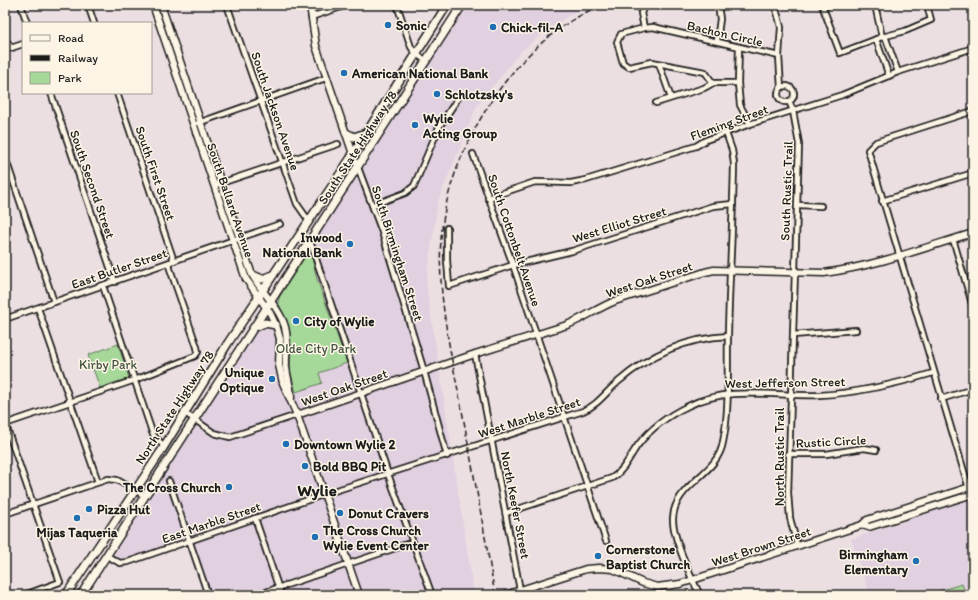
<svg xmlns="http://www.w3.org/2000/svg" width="978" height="600" viewBox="0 0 978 600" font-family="Itim,sans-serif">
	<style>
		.built { fill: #e1d0e0 }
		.green { fill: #a6d899; stroke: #617a5a }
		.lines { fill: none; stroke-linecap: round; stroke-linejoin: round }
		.street-casing { stroke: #1c1c1c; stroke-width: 8 }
		.secondary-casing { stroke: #1c1c1c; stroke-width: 9 }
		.primary-casing { stroke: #1c1c1c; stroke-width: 10 }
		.street { stroke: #fcf5e5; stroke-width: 4.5 }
		.secondary { stroke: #fcf5e5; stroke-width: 6 }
		.primary { stroke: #fcf5e5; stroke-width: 7 }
		.rail { stroke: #1c1c1c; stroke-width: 1.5; stroke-dasharray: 6 3; stroke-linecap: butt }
		.poi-dot { fill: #1f6fb2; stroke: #fcf5e5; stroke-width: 1.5 }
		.labels { text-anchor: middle; stroke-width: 3; stroke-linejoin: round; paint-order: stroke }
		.poi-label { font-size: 13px; font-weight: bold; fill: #1c1c1c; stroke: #fcf5e5; text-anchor: start }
		.street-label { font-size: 13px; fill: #1c1c1c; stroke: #fcf5e5 }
		.park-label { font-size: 13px; fill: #455442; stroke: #fcf5e5 }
		.district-label { font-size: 17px; font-weight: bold; fill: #1c1c1c; stroke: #fcf5e5 }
	</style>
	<rect width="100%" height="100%" fill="#ecdfe2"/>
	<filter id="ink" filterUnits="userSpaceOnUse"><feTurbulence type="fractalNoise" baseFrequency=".025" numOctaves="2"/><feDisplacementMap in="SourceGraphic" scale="8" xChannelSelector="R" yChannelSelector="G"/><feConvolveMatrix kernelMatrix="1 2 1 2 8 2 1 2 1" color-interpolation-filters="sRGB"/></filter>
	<g filter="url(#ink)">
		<g class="built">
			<path d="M464,5H585L546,31L521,51L477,106L438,201L426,283L474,595H204L184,538L119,561L114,554Z"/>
			<path d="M973,498V594L966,595L962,584L925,595H870L851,539Z"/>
		</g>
		<g class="green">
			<path d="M306,255H309L312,258L317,279L347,363L319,373L322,383L296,392L290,371L291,346L289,328L278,302L280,296Z"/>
			<path d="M118,344L129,378L100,388L88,355Z"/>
			<path d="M962,584L966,595H925Z"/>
		</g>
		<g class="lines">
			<defs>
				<g id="street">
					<path d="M21,5L27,23"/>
					<path d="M88,5L94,23"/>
					<path d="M227,5L297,204L309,221"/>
					<path d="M397,5L411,47L416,54L427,61"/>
					<path d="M645,5L641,13L644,28L621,34L617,42L623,63L629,67L652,62L705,72L713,83"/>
					<path d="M775,5L781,27L779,56L781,88"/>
					<path d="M822,5L840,53L882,37L905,31L931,20L927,5"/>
					<path d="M875,5L882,37"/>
					<path d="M311,17L347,5"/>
					<path d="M644,28L653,27L779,56"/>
					<path d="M885,36L898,72"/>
					<path d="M876,39L889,76"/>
					<path d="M5,40L12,48"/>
					<path d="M717,41L720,19L718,5"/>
					<path d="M739,47L738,83L740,105L750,124"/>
					<path d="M5,50L23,44"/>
					<path d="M659,64L671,98"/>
					<path d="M713,83H738"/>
					<circle cx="786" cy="94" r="8"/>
					<path d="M51,93L115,282"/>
					<path d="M117,93L174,261"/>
					<path d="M789,101L793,111L799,144L788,493L790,518L797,545"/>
					<path d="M656,103L704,88L713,83"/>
					<path d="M198,123L326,78"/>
					<path d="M353,154L382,232L424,371L447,456"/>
					<path d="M473,154L513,265L606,541"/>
					<path d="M5,157L54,302"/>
					<path d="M215,185L338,144"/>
					<path d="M488,198L535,182L571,183L586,180L696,146L706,140L750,124L842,95L898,72L973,48"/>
					<path d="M882,201L973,173"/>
					<path d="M373,205L405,193L414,186L439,127L458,98"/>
					<path d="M798,205L821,206"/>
					<path d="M447,228V260L449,286L513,265L572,251L713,206L733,204"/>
					<path d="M953,239L973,307"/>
					<path d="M310,241L388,474L432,595"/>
					<path d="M103,286L152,432L154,436L164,446"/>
					<path d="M38,308L98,482"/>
					<path d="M5,319L280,224"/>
					<path d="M793,335L856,330"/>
					<path d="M475,354L520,590"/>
					<path d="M941,399L973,389"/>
					<path d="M185,413L214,433L230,437L297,415"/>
					<path d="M5,423L60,582L24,595"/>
					<path d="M5,424L135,380L195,356L198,352L197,347L168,263"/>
					<path d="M788,454H826L864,448L876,450"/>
					<path d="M169,481L208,595"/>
					<path d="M971,495L868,150L876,142L973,111"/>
					<path d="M506,513L612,478C624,471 630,456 638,445C651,428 669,415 688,406C730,385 775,397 820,395C859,393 896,384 933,373"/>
					<path d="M5,514L108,479L117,480L145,496"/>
					<path d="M255,518L281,595"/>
					<path d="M107,556L120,563L128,562L331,492L583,411C598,405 606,392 618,382C649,355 687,338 728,336"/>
					<path d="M257,595L413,542"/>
					<path d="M700,595C691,578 672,536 673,518C675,483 718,475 723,442C730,408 727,371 728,336C729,279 733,222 734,164L732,150L726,133"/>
				</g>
				<g id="secondary">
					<path d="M153,5L246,279L270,313L277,328L280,339L279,365L283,383L297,415L359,595"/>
					<path d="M161,5L251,272C259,290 274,301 282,319C290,335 285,350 286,367C287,378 291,388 291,398"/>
					<path d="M310,5L316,46L353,154"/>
					<path d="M297,415L475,354L567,325C584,318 598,308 615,301L705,272L714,270L824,273C875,266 924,248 973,233"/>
					<path d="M862,525L867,520L973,486"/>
					<path d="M505,595L586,569L599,568L613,569L643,583L657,587L680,584L862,525L869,527L973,494"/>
				</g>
				<g id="primary">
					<path d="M346,133L354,137L366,133"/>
					<path d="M253,275L262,279L273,275"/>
					<path d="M255,327L265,323L276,325"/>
					<path d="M66,595L160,453L228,343L350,159L447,5"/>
					<path d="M81,595L462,5"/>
				</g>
			</defs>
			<use href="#street" class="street-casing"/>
			<use href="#secondary" class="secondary-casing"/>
			<use href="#primary" class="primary-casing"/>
			<use href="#street" class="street"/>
			<use href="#secondary" class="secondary"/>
			<use href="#primary" class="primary"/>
			<path class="rail" d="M495,595C485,535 474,476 463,416C452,358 437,299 441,239C445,185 468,134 499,90C525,54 560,22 602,5"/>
		</g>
	</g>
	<g class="poi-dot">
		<circle cx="388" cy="25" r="4"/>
		<circle cx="493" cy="27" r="4"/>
		<circle cx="344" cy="73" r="4"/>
		<circle cx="437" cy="94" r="4"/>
		<circle cx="415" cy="125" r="4"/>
		<circle cx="350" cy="244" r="4"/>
		<circle cx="296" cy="321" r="4"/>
		<circle cx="272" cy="379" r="4"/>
		<circle cx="286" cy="444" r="4"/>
		<circle cx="305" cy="466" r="4"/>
		<circle cx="229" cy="487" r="4"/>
		<circle cx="89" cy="509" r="4"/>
		<circle cx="340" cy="513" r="4"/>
		<circle cx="77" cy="518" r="4"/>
		<circle cx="315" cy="537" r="4"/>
		<circle cx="598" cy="556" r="4"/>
		<circle cx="916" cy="561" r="4"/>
	</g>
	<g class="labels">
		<g class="poi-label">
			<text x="396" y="30">Sonic</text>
			<text x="501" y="32">Chick-fil-A</text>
			<text x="352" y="78">American National Bank</text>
			<text x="445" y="99">Schlotzsky's</text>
			<text x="423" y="123">Wylie<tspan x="423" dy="15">Acting Group</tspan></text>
			<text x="342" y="242" text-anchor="end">Inwood<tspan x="342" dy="15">National Bank</tspan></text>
			<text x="304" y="326">City of Wylie</text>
			<text x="264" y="377" text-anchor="end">Unique<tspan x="264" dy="15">Optique</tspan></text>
			<text x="294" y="449">Downtown Wylie 2</text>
			<text x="313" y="471">Bold BBQ Pit</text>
			<text x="221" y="492" text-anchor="end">The Cross Church</text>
			<text x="97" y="514">Pizza Hut</text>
			<text x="348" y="518">Donut Cravers</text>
			<text x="323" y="535">The Cross Church<tspan x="323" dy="15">Wylie Event Center</tspan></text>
			<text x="77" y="537" text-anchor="middle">Mijas Taqueria</text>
			<text x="606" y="554">Cornerstone<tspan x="606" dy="15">Baptist Church</tspan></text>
			<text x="908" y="559" text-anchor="end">Birmingham<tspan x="908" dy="15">Elementary</tspan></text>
		</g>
		<g class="street-label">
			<text transform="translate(725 33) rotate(13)" y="5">Bachon Circle</text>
			<text transform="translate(276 111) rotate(71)" y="5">South Jackson Avenue</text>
			<text transform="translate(729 122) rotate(-20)" y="5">Fleming Street</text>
			<text transform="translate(357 147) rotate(-57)" y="5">South State Highway 78</text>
			<text transform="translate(156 173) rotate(71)" y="5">South First Street</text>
			<text transform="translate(93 184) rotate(71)" y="5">South Second Street</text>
			<text transform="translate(786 191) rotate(-88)" y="5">South Rustic Trail</text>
			<text transform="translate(231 200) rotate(71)" y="5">South Ballard Avenue</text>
			<text transform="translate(619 224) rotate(-17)" y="5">West Elliot Street</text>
			<text transform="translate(515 240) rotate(71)" y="5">South Cottonbelt Avenue</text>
			<text transform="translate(398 253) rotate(72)" y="5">South Birmingham Street</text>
			<text transform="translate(119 268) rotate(-19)" y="5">East Butler Street</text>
			<text transform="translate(649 279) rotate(-18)" y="5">West Oak Street</text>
			<text transform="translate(785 382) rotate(-1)" y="5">West Jefferson Street</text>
			<text transform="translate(344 387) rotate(-19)" y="5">West Oak Street</text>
			<text transform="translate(174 407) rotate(-57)" y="5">North State Highway 78</text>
			<text transform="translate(529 417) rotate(-18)" y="5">West Marble Street</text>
			<text transform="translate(831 441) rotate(-3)" y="5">Rustic Circle</text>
			<text transform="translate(779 457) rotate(-90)" y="5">North Rustic Trail</text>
			<text transform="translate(516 505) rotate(79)" y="5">North Keefer Street</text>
			<text transform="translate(211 522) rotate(-19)" y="5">East Marble Street</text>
			<text transform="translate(761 546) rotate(-18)" y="5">West Brown Street</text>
		</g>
		<g class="park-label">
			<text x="316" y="353">Olde City Park</text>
			<text x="108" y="369">Kirby Park</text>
		</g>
		<g class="district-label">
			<text x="317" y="496">Wylie</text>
		</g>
	</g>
	<rect width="978" height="600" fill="none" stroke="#fcf5e5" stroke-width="20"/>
	<rect x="10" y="10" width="958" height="580" fill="none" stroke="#1c1c1c" stroke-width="1.5" filter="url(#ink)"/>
	<rect x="22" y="22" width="130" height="72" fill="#fcf5e5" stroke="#a29e95"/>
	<rect x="30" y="35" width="20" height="6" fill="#fcf5e5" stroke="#a29e95"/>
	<text x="58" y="42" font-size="12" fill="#1c1c1c">Road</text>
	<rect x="30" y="55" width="20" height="6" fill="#1c1c1c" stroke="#a29e95"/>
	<text x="58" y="62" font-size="12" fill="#1c1c1c">Railway</text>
	<rect x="30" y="72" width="20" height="12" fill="#a6d899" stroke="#a29e95"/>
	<text x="58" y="82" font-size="12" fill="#1c1c1c">Park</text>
</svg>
